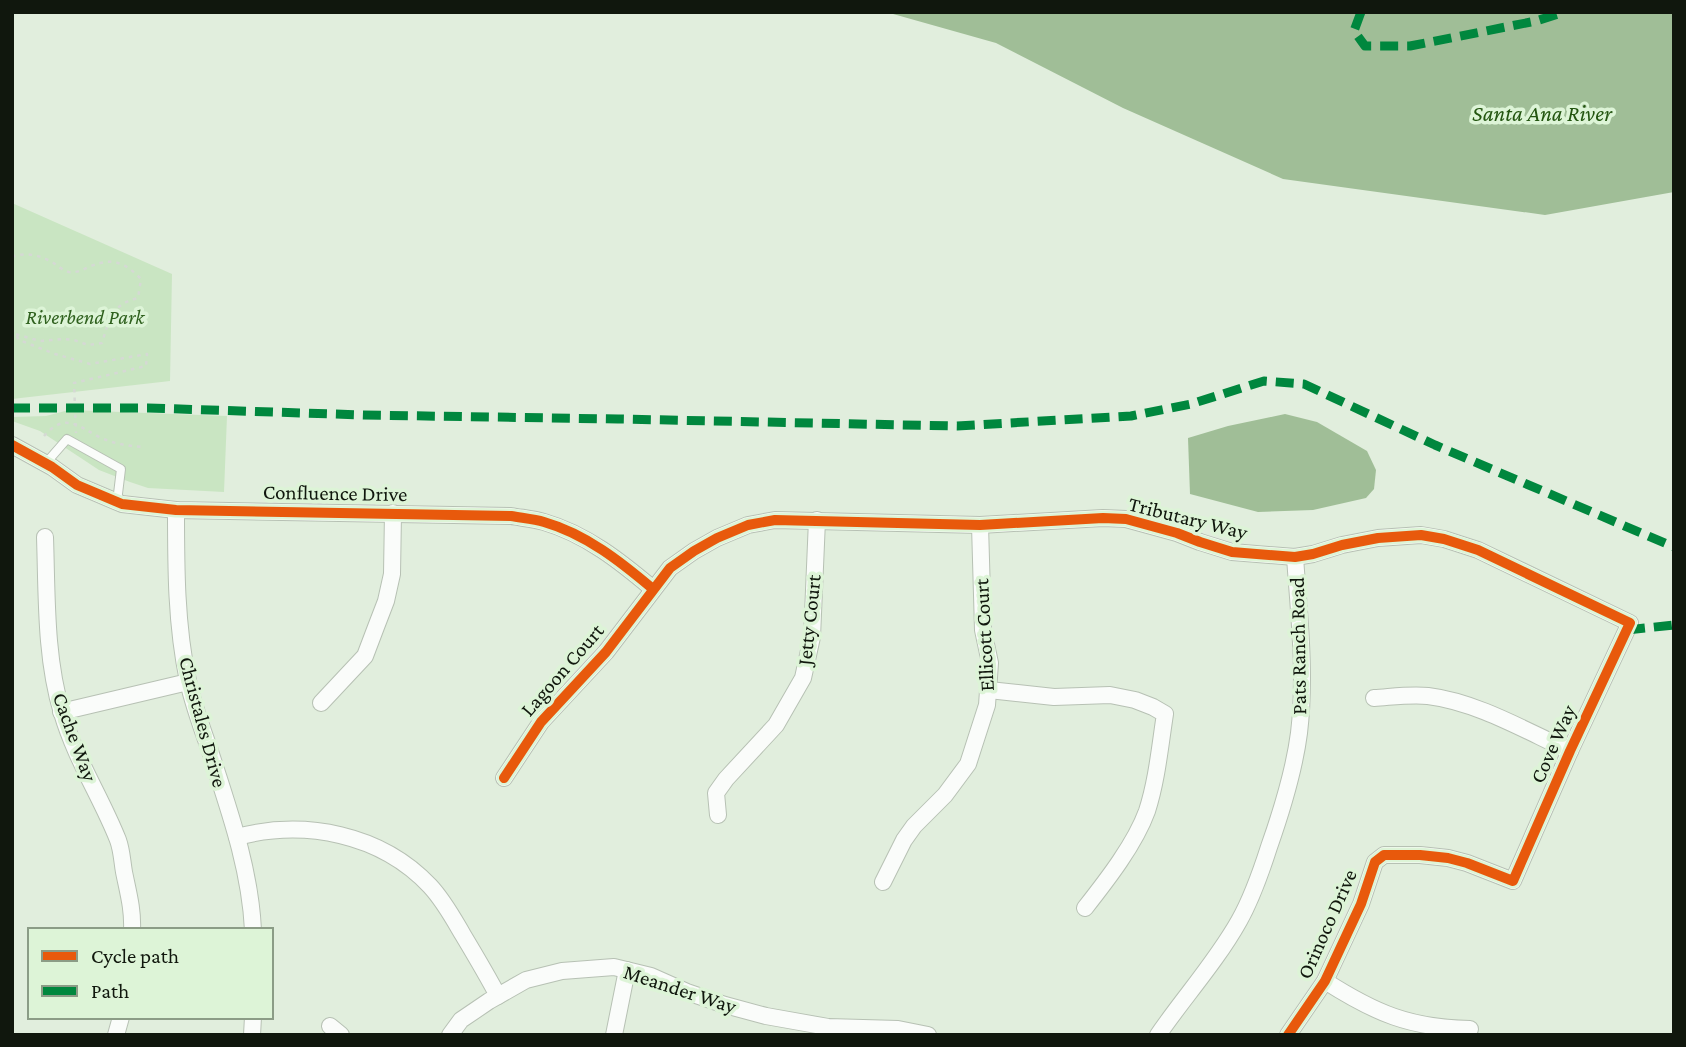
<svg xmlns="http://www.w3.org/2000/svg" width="1686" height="1047" viewBox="0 0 1686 1047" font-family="'Crimson Pro',serif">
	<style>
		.green { fill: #c9e5c2 }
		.water { fill: #a0be97 }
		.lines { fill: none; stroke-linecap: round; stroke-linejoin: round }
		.lane-casing { stroke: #b7c1b4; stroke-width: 10 }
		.street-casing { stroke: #b7c1b4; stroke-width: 18 }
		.path { stroke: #d5d9d4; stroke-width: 2.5; stroke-dasharray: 3.5 5; stroke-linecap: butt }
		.lane { stroke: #fafcfa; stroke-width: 8 }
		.street { stroke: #fafcfa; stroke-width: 16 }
		.quiet { stroke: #00873e; stroke-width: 9; stroke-dasharray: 18 9; stroke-linecap: butt }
		.cycleway-casing { stroke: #ddf4d7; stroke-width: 15 }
		.cycleway { stroke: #e8590c; stroke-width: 10 }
		.labels { text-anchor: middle; stroke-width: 7; stroke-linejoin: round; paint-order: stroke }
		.park-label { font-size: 21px; font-style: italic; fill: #2f611e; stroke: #ddf4d7 }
		.street-label { font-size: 21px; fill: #10170d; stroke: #ddf4d7 }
		.water-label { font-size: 23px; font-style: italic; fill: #235510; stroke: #ddf4d7 }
	</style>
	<rect width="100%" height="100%" fill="#e1eedd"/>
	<g class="green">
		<path d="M12,203L172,274L170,381L12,399Z"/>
		<path d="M69,410L227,416L224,492L148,488L130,482L99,470L40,431L12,421V417L46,416Z"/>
	</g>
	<g class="water">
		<path d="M886,12H1674V192L1545,215L1283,179L1123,108L996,43Z"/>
		<path d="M1285,414L1317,422L1367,451L1376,470L1374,489L1366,498L1313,510L1258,512L1190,494L1188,438L1228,426Z"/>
	</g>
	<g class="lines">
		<defs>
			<path id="lane" d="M46,463L67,439L121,469L117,502"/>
			<g id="street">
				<path d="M12,445L52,467L77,485L96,493L122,504L176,510L511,516C522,518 534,519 544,522C586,534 621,562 653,589"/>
				<path d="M176,510C176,567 176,625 188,681C193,704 201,726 209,748C228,807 250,867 253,930"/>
				<path d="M45,537C47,595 45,657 62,713C75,758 101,797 118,840C122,851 122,861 124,872C128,892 133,909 132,930"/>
				<path d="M989,690L1054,697L1110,695L1135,700L1153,707L1165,714C1160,746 1157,780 1147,811C1135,844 1107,880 1085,908"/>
				<path d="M1374,698C1391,697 1411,694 1428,696C1477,702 1526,731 1570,751"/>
				<path d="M321,703L365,656L376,627L386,601L392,574L393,513"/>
				<path d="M61,712L188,682"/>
				<path d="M504,778L541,722L606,652L670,568L694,551L717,538L748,525L775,520L980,525L1103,518L1126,519L1177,533L1200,542L1232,552L1295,557L1313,554L1342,545L1378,538L1421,535L1444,539L1478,550L1630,623L1570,751L1513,881L1467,863L1448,858L1420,855H1384L1375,862L1361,904L1325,981L1288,1035"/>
				<path d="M718,815L716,793L726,779L776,725L803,678L812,637L817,520"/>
				<path d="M237,837C305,819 381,834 430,886C444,901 453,918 463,935C475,955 487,975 498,996"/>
				<path d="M883,882L904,840L914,826L945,795L968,764L987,705L990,663L983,630L980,525"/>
				<path d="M1325,981C1375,1013 1410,1028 1470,1029"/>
				<path d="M330,1026L341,1035"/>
				<path d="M116,1035L121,1017"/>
				<path d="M252,1035L253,1017"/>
				<path d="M450,1035L461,1020L489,1001L526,980L562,971L614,967L651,976L687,992L725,1005L766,1016L828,1027L898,1029L928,1035"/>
				<path d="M614,1035L627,970"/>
				<path d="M1158,1035C1184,997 1216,962 1239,921C1252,898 1261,872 1269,847C1282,810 1294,772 1299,733C1306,675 1299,615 1295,557"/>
			</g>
		</defs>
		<use href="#lane" class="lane-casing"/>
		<use href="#street" class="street-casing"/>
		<g class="path">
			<path d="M12,257C26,251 43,256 55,264C59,267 64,271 69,272C78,273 84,269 91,266C114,257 125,263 141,279L138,298C112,304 109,320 102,343L88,345L74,340L63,339L40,341L15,334"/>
			<path d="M12,329L19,340L55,354L90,364L147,354L146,366L74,383L76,433"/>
			<path d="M44,436C65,412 78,426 99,437C114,444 128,446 144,447"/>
		</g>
		<use href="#lane" class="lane"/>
		<use href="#street" class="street"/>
		<g class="quiet">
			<path d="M1361,12L1354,31L1365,46H1410L1536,21L1565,12"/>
			<path d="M12,408H148L363,415L618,419L957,426L1131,416L1191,404L1264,381L1304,384L1435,445L1674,547"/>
			<path d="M1627,630L1674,625"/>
		</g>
		<defs>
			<g id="cycleway">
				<path d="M12,445L52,467L77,485L96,493L122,504L176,510L511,516C522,518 534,519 544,522C586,534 621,562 653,589"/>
				<path d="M504,778L541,722L606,652L670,568L694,551L717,538L748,525L775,520L980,525L1103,518L1126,519L1177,533L1200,542L1232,552L1295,557L1313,554L1342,545L1378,538L1421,535L1444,539L1478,550L1630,623L1570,751L1513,881L1467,863L1448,858L1420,855H1384L1375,862L1361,904L1325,981L1288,1035"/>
			</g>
		</defs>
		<use href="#cycleway" class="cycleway-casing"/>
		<use href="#cycleway" class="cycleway"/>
	</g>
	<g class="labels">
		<g class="park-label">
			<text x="85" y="324">Riverbend Park</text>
		</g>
		<g class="street-label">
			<text transform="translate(335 493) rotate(1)" y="7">Confluence Drive</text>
			<text transform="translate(1188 518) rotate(14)" y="7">Tributary Way</text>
			<text transform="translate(809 620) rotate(-84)" y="7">Jetty Court</text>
			<text transform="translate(984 635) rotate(-93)" y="7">Ellicott Court</text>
			<text transform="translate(1298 646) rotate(-91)" y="7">Pats Ranch Road</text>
			<text transform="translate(562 670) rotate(-49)" y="7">Lagoon Court</text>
			<text transform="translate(203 722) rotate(75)" y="7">Christales Drive</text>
			<text transform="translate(75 737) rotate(70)" y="7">Cache Way</text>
			<text transform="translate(1553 744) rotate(-66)" y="7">Cove Way</text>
			<text transform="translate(1327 924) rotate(-66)" y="7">Orinoco Drive</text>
			<text transform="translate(680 989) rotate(18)" y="7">Meander Way</text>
		</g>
		<g class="water-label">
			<text x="1542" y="121">Santa Ana River</text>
		</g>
	</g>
	<rect width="1686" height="1047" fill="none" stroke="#10170d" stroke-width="28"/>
	<rect x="28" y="928" width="245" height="91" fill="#ddf4d7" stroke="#8b9c86" stroke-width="2"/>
	<rect x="42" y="951" width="35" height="10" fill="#e8590c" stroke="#8b9c86" stroke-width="2"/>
	<text x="91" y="963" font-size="21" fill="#10170d">Cycle path</text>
	<rect x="42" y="986" width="35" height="10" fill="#00873e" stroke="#8b9c86" stroke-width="2"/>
	<text x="91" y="998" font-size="21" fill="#10170d">Path</text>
</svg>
